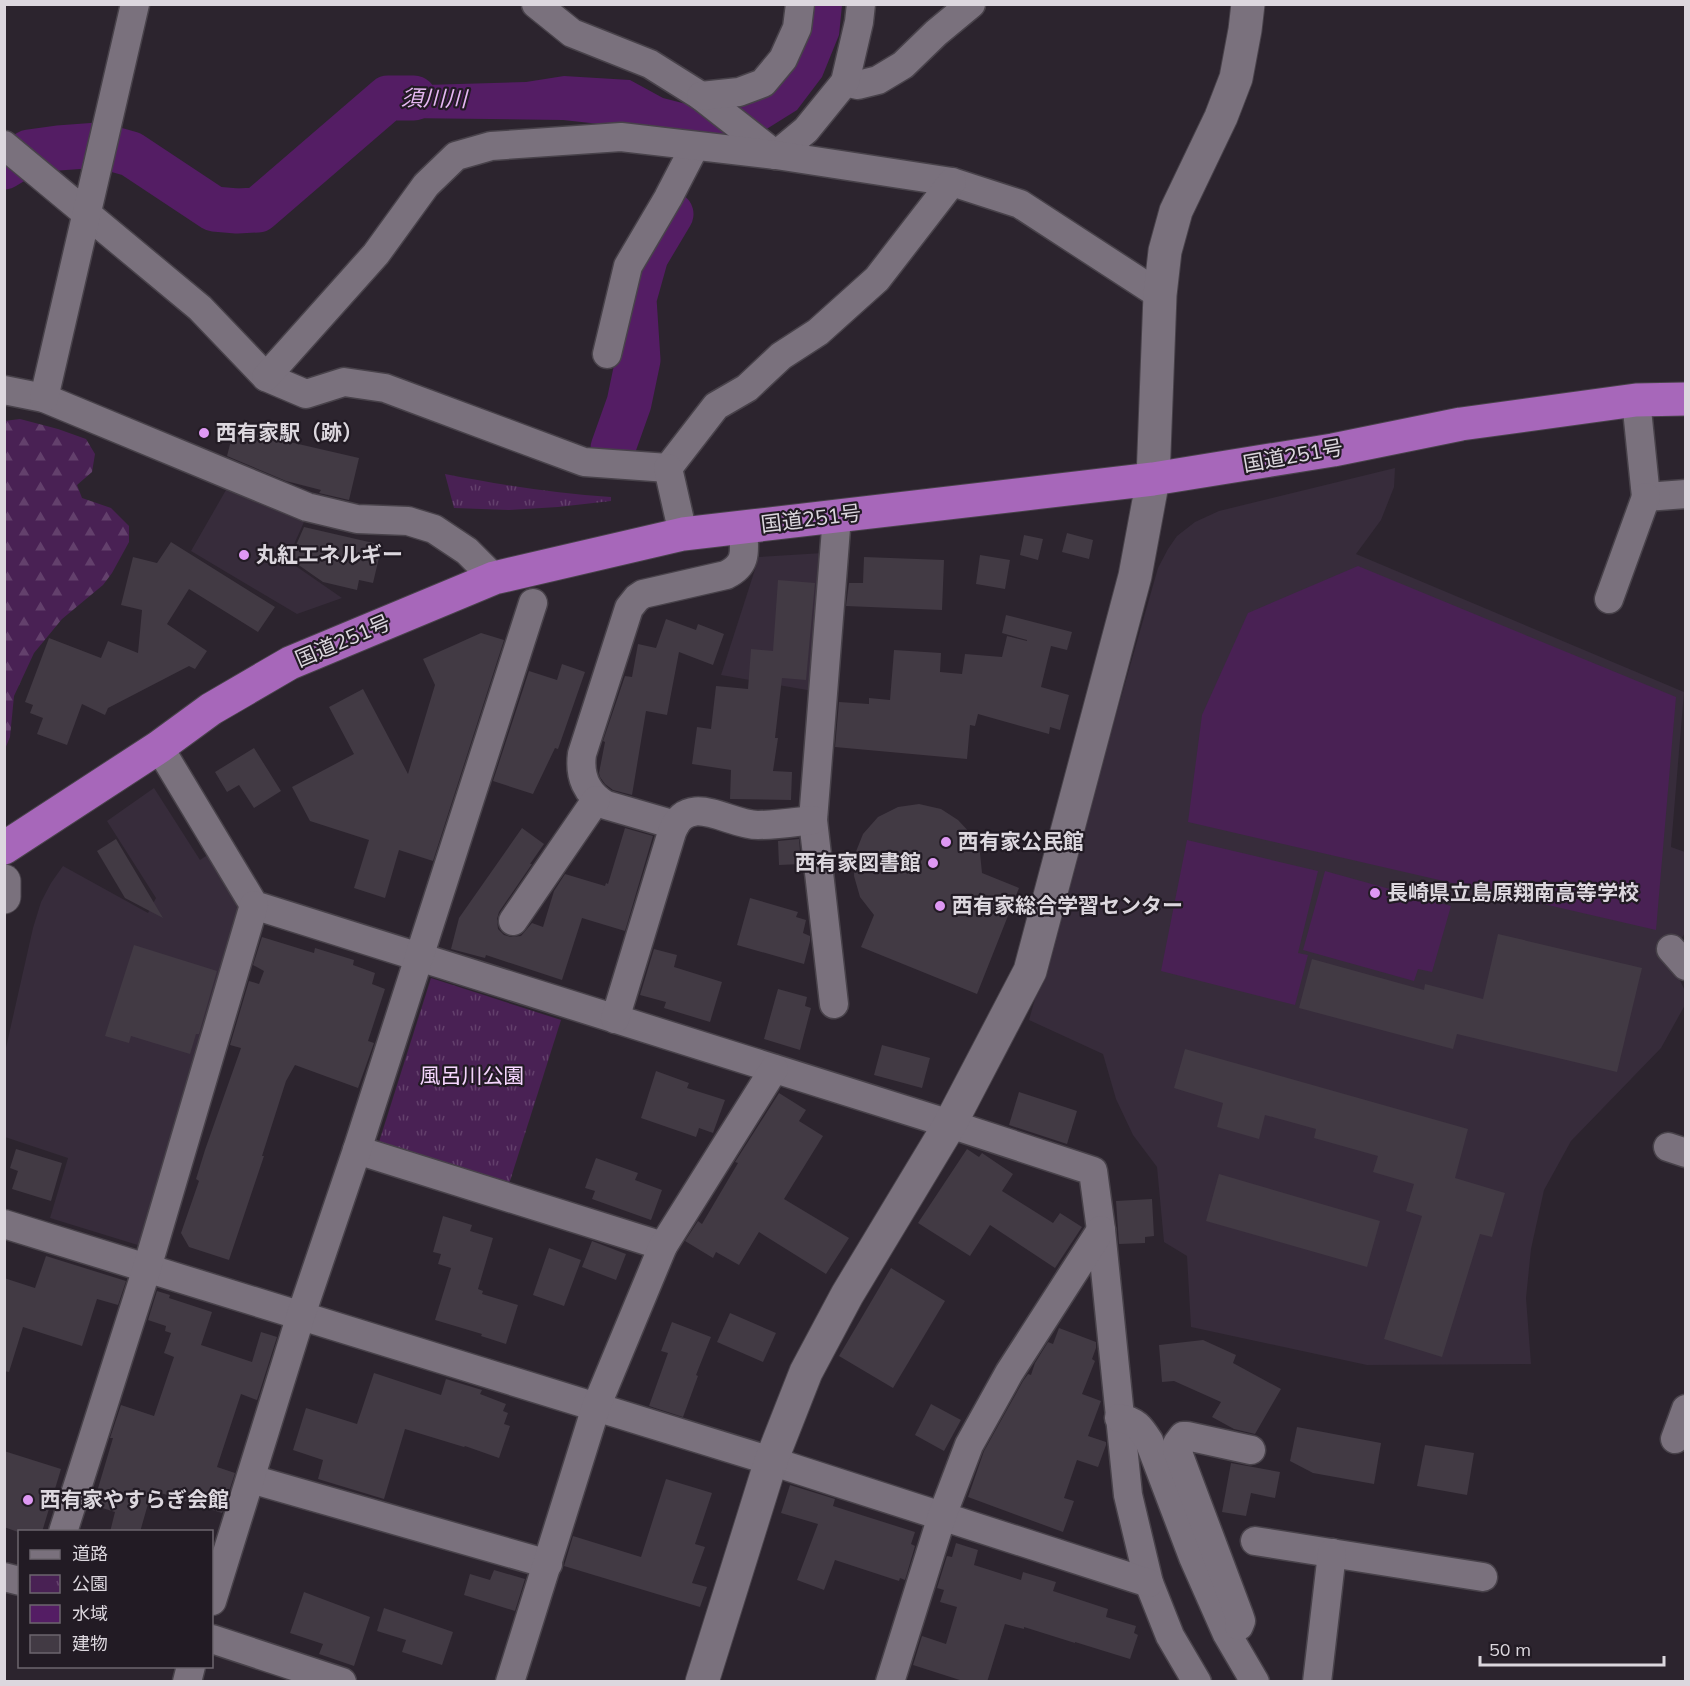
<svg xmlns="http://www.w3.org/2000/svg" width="1690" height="1686" viewBox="0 0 1690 1686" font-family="Mulish,'Noto Sans JP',sans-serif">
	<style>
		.built { fill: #372c3b }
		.grass { fill: #492154 }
		.forest { fill: url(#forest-firs) }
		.park { fill: url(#park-tufts) }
		.water { fill: #541d64 }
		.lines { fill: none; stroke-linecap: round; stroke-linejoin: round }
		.river { stroke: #541d64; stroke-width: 45 }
		.building { fill: #423a44 }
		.street-casing { stroke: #48424a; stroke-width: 31 }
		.secondary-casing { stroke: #48424a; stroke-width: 35 }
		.highway-casing { stroke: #48424a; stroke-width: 35 }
		.street { stroke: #7a717d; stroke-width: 28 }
		.secondary { stroke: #7a717d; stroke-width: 33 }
		.highway { stroke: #a767ba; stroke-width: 33 }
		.poi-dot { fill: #de98f3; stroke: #221b24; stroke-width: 2 }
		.labels { text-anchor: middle; stroke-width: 4.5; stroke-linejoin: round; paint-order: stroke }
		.poi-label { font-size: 21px; font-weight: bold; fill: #dcd7de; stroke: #221b24; text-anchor: start }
		.street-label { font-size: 21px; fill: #dcd7de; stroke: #221b24 }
		.park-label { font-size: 21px; fill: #f5d6fe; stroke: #221b24 }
		.water-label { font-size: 22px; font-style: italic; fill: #e5b7f2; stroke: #221b24 }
	</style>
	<defs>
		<pattern id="forest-firs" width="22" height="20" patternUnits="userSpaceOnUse" patternTransform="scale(1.5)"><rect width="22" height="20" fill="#492154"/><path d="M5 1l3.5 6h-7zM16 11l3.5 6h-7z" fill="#63406c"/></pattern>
		<pattern id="park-tufts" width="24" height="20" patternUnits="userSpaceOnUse" patternTransform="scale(1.5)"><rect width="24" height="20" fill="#492154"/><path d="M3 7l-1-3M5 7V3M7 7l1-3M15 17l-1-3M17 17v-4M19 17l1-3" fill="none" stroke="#63406c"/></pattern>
	</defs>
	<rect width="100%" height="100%" fill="#2c242e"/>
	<g class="built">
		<path d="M1395,468L1394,487L1381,520L1356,554L1684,692L1671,847L1685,852V933L1669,957L1685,991V1005L1661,1048L1571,1141L1544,1190L1531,1249L1526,1298L1531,1364L1367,1365L1191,1327L1187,1256L1164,1242L1157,1167L1133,1135L1116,1099L1103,1054L1029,1020L1158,568L1168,549L1177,536L1195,522L1219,511Z"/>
		<path d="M226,490L304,522L287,560L342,598L297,614L191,551Z"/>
		<path d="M823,553L813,691L721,675L759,557Z"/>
		<path d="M154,788L200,860L212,852L242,904L141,1246L50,1218L68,1158L5,1137V1052L33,928L41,902L51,883L63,866L148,913L156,898L107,821Z"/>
	</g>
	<g class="grass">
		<path d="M1358,566L1676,697L1656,930L1188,822L1202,715L1248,613Z"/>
		<path d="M1187,840L1318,871L1298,953L1308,955L1295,1005L1161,971Z"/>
		<path d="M1325,871L1451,906L1432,972L1418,969L1414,981L1303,950Z"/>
	</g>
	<path class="forest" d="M20,419L58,429L86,439L95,454L92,472L77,485L82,498L111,508L129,526V542L112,573L103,585L62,619L34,653L14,696L10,737L5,749L4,421Z"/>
	<g class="park">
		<path d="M445,474C501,485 554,493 611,497V501L558,507L509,510L454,508Z"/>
		<path d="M431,978L561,1020L509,1184L379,1142Z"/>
	</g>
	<path class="water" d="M808,5H842L839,35L822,77L797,110L765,130L736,139L563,120L403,118L345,122L391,86L526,82L564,76L630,80L663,98L694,106L744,99Z"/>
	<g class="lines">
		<g class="river">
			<path d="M4,167L29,152L58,148L99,145L131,154L214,209L237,211L258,210L388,98H414"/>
			<path d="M613,448L629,403L638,360L634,299L646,256L671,214"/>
		</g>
	</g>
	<g class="building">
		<path d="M234,429L359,458L349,500L319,493L321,490L286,481L227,456Z"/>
		<path d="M304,527L382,545L373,583L359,580L357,590L323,582L290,559Z"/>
		<path d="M1067,533L1093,540L1089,559L1062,552Z"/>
		<path d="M1024,535L1043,539L1038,560L1020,555Z"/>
		<path d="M171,542L275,607L258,632L189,589L167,624L207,651L195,669L189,666L108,708L105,715L82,704L67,745L37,734L43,718L30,713L33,705L25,702L49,638L101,658L108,641L138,653L142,610L121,605L133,557L157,563Z"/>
		<path d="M980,555L1010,560L1005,589L976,584Z"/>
		<path d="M864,557L944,560L942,610L846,606L849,583H863Z"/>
		<path d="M778,580L815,583L806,680L782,678L775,738H778L773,771L792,772L791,800L730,799L731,770L692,764L697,727L711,729L716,686L748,689L751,649L773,651Z"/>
		<path d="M1006,615L1072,632L1067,650L1051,646L1041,687L1069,695L1060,730L1050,727L1049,734L978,714L975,726L970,725L967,759L835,747L839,702L869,704V698L890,700L894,650L941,653L940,672L962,674L965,654L1002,657L1007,636L1027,641V640L1002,633Z"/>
		<path d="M666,619L696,630L698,624L724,634L713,665L679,652L667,715L646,711L632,795L613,790L605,784L600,777L599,773L605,742L603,741L625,676L632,677L638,644L656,648Z"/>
		<path d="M481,633L504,640L433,861L399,850L385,898L354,888L369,840L310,821L292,787L354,754L329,707L363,689L408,774L435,685L423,659Z"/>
		<path d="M562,664L585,672L558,749L555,748L533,794L493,781L529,671L557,680Z"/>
		<path d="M254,748L281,791L254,808L239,785L227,792L215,772Z"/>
		<path d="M919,804L941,809L958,820L972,835L980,853L982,873L1019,888L977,994L861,947L874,915L860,897L854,876L855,854L863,834L878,817L898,807Z"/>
		<path d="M522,828L544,844L530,864H532L499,912L497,919L498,929L504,935L511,937L521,936L532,923L543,927L554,891L565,874L605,886L606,883L608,884L625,828L653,836L625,931L582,918L562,980L486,955L485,958L451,949L459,918Z"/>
		<path d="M116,839L163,918L125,898L97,851Z"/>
		<path d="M799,839L801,864L779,865L778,841Z"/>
		<path d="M750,898L798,912L796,917L806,920L803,933L810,936V941L804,964L737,945Z"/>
		<path d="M1498,934L1642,968L1617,1072L1457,1034L1453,1049L1299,1008L1312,959L1424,990L1425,984L1483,999Z"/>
		<path d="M262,937L314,953L315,948L354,960L353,965L375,973L372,984L385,989L368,1041L374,1043L358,1088L295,1065L286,1081L262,1156H264L229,1260L189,1247L181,1233L199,1181L196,1179L205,1150L241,1048L230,1045L249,981L259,984L264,971L253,965Z"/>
		<path d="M134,945L217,971L199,1034H196L190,1054L131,1036L129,1043L105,1036Z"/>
		<path d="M654,949L677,955L674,967L722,982L710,1022L664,1008L666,1002L640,995Z"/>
		<path d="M778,989L807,997L805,1006L811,1008L800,1050L764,1039Z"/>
		<path d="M882,1045L930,1058L922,1088L874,1075Z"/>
		<path d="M1185,1049L1468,1129L1455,1178L1505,1193L1492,1237L1480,1234L1442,1357L1384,1339L1422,1216L1406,1211L1414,1184L1373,1172L1378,1156L1314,1138L1316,1129L1265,1115L1259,1139L1217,1127L1223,1103L1174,1088Z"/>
		<path d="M656,1071L689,1083L687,1088L725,1100L713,1133L699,1128L696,1137L641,1118Z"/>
		<path d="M1019,1092L1077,1111L1067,1144L1009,1125Z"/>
		<path d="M779,1093L806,1110L799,1121L823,1136L784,1199L849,1238L826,1274L759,1232L739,1265L716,1252L713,1258L685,1241L698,1221L702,1224L738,1163L735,1162Z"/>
		<path d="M16,1149L62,1163L51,1201L12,1189L18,1171L10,1168Z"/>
		<path d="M967,1149L979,1157L982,1153L1013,1174L1002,1191L1053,1223L1060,1213L1082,1227L1055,1268L990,1225L970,1256L918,1223Z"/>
		<path d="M596,1158L638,1173L635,1180L662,1190L651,1220L592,1199L595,1191L585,1188Z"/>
		<path d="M1219,1174L1380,1221L1367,1267L1206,1221Z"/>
		<path d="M1152,1199L1154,1236L1145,1237V1243L1119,1244L1116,1201Z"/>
		<path d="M443,1216L472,1225L470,1231L493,1238L478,1289L483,1291L482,1294L518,1305L506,1344L481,1336L482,1334L435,1320L451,1268L438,1264L441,1254L433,1252Z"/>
		<path d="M592,1241L626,1254L616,1280L582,1267Z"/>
		<path d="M549,1248L581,1260L564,1306L533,1295Z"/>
		<path d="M46,1256L126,1281L118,1305L97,1299L82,1346L23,1327L9,1372L4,1371V1278L35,1288Z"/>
		<path d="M891,1268L945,1301L893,1388L839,1356Z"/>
		<path d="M157,1291L170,1295L169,1298L212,1312L201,1345L252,1362L261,1332L277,1337L257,1400L241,1394L217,1467L235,1473L222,1513L152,1490L140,1532H110L115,1512L93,1505L113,1438H110L121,1405L154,1416L174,1357L164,1353L171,1333L165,1331L166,1326L148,1320Z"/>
		<path d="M730,1313L776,1333L763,1362L717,1342Z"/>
		<path d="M672,1322L711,1337L696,1375L698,1376L683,1417L649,1406L668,1353L661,1351Z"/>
		<path d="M1059,1328L1096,1342V1348L1092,1359L1095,1361L1082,1394L1101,1401L1088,1436L1106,1442V1445L1098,1467L1077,1460L1064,1498L1074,1501L1063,1532L968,1497L984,1451L1023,1381L1028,1374L1031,1375L1035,1363L1048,1342L1053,1344Z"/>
		<path d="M1203,1340L1236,1355L1233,1363L1281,1389L1255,1434L1234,1429L1212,1417L1221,1402L1174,1381L1162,1382L1159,1345Z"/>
		<path d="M374,1373L441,1395L446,1379L482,1390L480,1394L506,1404L503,1411L508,1413L504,1424L510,1426L499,1458L465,1446L464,1447L405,1429L384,1499L318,1479L323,1460L293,1450L306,1408L357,1424Z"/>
		<path d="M931,1404L961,1420L944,1451L915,1435Z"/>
		<path d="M1297,1427L1381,1443L1374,1484L1313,1473L1290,1461Z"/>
		<path d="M1425,1445L1474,1453L1467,1495L1417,1486Z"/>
		<path d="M4,1451L61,1469L42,1532H18L4,1527Z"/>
		<path d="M1231,1463L1280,1472L1275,1498L1251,1493L1246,1516L1222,1512Z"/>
		<path d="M666,1479L712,1493L695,1544L705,1547L692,1583L707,1587L700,1607L564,1566L573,1536L641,1557Z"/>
		<path d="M790,1485L835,1499L833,1506L915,1532L911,1544L915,1546L905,1580L900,1578L899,1581L835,1560L824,1590L797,1580L818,1524L781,1513Z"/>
		<path d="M956,1543L978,1550L974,1565L1021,1580L1023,1572L1056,1582L1053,1591L1108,1609L1106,1617L1136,1626L1134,1633L1138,1635L1130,1659L1075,1642V1643L1024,1627V1629L1005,1624L987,1682H966L913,1665L922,1636L946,1644L957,1607L940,1602L944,1590L937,1588L947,1556L952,1557Z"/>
		<path d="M494,1570L525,1579L515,1611L464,1595L470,1574L490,1580Z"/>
		<path d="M304,1592L370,1617L354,1666L319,1654L323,1644L290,1633Z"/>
		<path d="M384,1608L453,1632L442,1665L402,1652L406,1640L377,1631Z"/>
	</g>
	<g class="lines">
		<defs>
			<g id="street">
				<path d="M536,4L572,33L650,64L701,96L776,155"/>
				<path d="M845,82L858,85L878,80L903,65L936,33L971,4"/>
				<path d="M701,96L739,92L763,83L783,59L797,28L800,4"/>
				<path d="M4,145L200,308L266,377L306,394L344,382L385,388L584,462L668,468"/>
				<path d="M776,155L806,130L845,82L859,22L861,4"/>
				<path d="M607,354L628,266L668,198L695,146"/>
				<path d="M266,377L376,254L426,185L456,156L491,146L621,137L776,155L952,182L1020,204L1160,295"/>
				<path d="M4,390L44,398L307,507L357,519L408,521L434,529L467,551L494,578"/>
				<path d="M44,398L135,4"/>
				<path d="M1636,400L1646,497L1686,494"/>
				<path d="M668,468L716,406L747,388L781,356L818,332L877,279L952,182"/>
				<path d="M668,468L683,534"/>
				<path d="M1609,599L1646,497"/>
				<path d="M159,747L254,905L950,1124L1093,1171L1101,1230L1128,1495L1149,1583L1170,1636L1197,1682"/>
				<path d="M675,825L606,805C586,794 579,776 582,754L629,608L637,598L643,594L726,575C749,564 744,549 743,527"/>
				<path d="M513,921L596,800"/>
				<path d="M1671,949L1686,966"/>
				<path d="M834,1004L813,820L837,516"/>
				<path d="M615,1019L672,832C688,790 728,825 758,825C776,825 795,822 813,820"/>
				<path d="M1668,1147L1686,1153"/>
				<path d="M357,1150L663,1246"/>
				<path d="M4,1224L771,1461L1149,1583"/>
				<path d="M1119,1418C1136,1421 1140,1427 1149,1441L1193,1557L1227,1634L1255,1682"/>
				<path d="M1675,1439L1686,1409"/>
				<path d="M251,1479L548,1564"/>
				<path d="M63,1532L147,1268L254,905"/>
				<path d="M1255,1541L1483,1577"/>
				<path d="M4,1577L20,1581"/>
				<path d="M212,1601L301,1315L357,1150L533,603"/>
				<path d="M1239,1626L1241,1621L1239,1615L1177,1450V1444L1183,1436H1187L1251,1450"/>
				<path d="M212,1639L342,1682"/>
				<path d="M187,1682L191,1666"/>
				<path d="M510,1682L596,1407L663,1246L774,1069"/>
				<path d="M890,1682L942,1516L969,1445L1009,1373L1101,1230"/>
				<path d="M1317,1682L1332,1553"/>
			</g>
			<g id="secondary">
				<path d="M4,881V897"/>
				<path d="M702,1682L771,1461L806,1372L847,1295L950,1124L1030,971L1135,576L1153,479L1160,295L1165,251L1176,211L1221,117L1236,78L1245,30L1248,4"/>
			</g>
			<path id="highway" d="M4,848L159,747L211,709L290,663L494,578L683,534L1153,479L1333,450L1461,424L1636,400L1686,399"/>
		</defs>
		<use href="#street" class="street-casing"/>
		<use href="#secondary" class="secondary-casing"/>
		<use href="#highway" class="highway-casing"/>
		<use href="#street" class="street"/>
		<use href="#secondary" class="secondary"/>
		<use href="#highway" class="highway"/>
	</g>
	<g class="poi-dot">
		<circle cx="204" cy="433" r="6"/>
		<circle cx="244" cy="555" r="6"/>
		<circle cx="946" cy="842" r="6"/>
		<circle cx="933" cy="863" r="6"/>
		<circle cx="1375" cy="893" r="6"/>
		<circle cx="940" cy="906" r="6"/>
		<circle cx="28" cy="1500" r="6"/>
	</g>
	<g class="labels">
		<g class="poi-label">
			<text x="216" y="440">西有家駅（跡）</text>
			<text x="256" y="562">丸紅エネルギー</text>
			<text x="958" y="849">西有家公民館</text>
			<text x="921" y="870" text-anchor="end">西有家図書館</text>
			<text x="1387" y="900">長崎県立島原翔南高等学校</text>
			<text x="952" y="913">西有家総合学習センター</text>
			<text x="40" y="1507">西有家やすらぎ会館</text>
		</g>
		<g class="street-label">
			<text transform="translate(1293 456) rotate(-10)" y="7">国道251号</text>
			<text transform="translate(811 519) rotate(-7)" y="7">国道251号</text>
			<text transform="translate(343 641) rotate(-23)" y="7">国道251号</text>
		</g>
		<g class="park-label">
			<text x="472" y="1083">風呂川公園</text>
		</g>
		<g class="water-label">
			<text transform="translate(434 98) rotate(1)" y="8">須川川</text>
		</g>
	</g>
	<rect width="1690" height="1686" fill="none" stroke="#dcd7de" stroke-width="12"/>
	<rect x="18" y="1530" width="195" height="138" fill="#221b24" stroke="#6c666e" stroke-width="1.5"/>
	<rect x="30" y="1550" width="30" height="9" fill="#7a717d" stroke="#6c666e" stroke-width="1.5"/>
	<text x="72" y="1560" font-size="18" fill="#dcd7de">道路</text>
	<rect x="30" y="1575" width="30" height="18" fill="url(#park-tufts)" stroke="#6c666e" stroke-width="1.5"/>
	<text x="72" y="1590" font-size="18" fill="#dcd7de">公園</text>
	<rect x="30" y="1605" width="30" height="18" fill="#541d64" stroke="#6c666e" stroke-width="1.5"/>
	<text x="72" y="1620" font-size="18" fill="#dcd7de">水域</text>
	<rect x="30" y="1635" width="30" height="18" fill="#423a44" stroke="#6c666e" stroke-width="1.5"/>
	<text x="72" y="1650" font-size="18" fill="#dcd7de">建物</text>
	<path d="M1480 1656v9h184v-9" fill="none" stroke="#dcd7de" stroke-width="3"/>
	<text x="1489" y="1656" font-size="18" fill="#dcd7de" stroke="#221b24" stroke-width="4.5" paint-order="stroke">50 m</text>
</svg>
